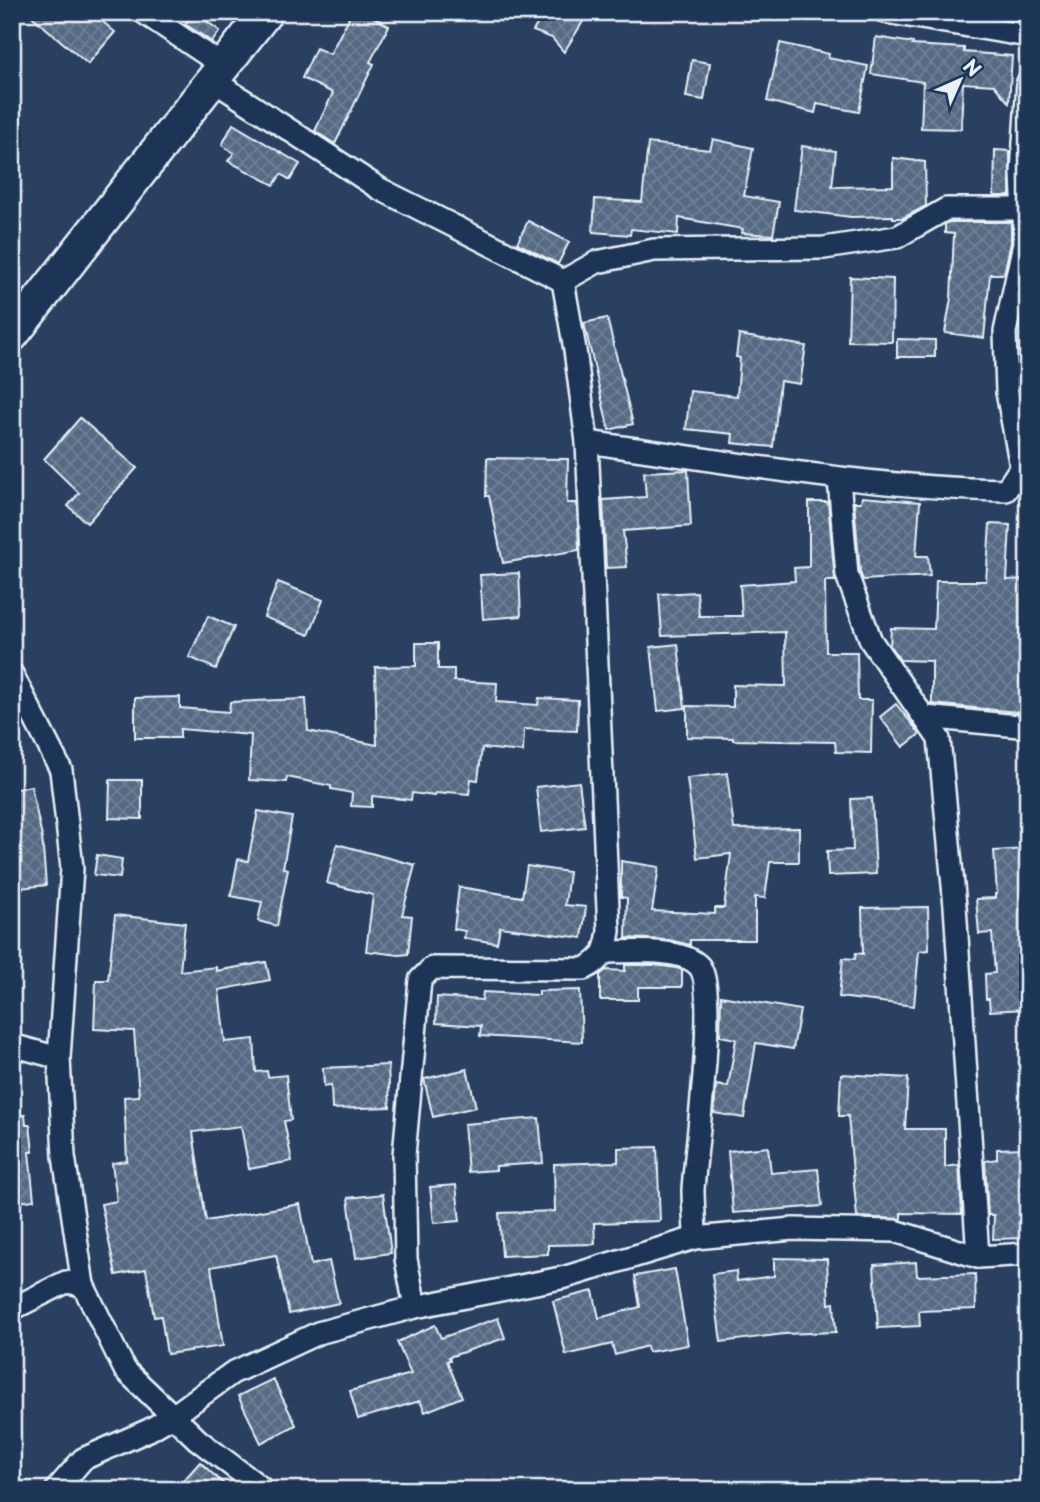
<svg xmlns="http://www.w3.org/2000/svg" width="1040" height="1502" viewBox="0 0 1040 1502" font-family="'Playpen Sans',sans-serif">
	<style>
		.building { fill: url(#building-cross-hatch); stroke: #e8f1f8; stroke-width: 2 }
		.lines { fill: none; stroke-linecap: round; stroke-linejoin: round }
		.street-casing { stroke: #e8f1f8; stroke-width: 26 }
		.secondary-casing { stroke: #e8f1f8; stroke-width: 37 }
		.street { stroke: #1d3557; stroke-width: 21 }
		.secondary { stroke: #1d3557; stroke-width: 32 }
	</style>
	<defs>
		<pattern id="building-cross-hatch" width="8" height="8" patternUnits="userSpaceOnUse" patternTransform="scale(1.75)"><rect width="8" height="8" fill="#556a83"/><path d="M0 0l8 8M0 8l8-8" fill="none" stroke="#6d8095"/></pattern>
	</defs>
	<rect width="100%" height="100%" fill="#294061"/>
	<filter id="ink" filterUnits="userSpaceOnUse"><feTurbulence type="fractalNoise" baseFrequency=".0143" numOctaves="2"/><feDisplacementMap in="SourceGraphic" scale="14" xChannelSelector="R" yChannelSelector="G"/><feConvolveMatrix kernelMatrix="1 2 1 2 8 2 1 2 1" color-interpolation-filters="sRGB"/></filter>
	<g filter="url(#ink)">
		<g class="building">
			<path d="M27,12H91L115,32L88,64Z"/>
			<path d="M194,12L220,31L212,42L185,24Z"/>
			<path d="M352,12H364L389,26L370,62L374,64L335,144L315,131L333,93L302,78L316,48L330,54Z"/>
			<path d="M545,12H589L564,52L552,38L533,31Z"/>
			<path d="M876,37L913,43L912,45L964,48V52L1012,56L1009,103L994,85L963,83L961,129L921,128L923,82L871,74Z"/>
			<path d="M780,43L829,54L828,58L868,66L859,112L817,104L815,113L767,101Z"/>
			<path d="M692,60L710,63L704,100L686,97Z"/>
			<path d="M233,124L300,164L290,180L281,174L274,185L228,161L234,153L222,145Z"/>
			<path d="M713,139L753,148L744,196L779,202L773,235L742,233L743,229L679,218L678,234L631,229L630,235L593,232L595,199L642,202L648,143L710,150Z"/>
			<path d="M802,146L836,151L832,187L893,186V158L925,162L926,206L903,218H893V216L851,217L794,210Z"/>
			<path d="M995,150L1010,151V196H994Z"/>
			<path d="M528,221L569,242L558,264L517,243Z"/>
			<path d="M949,222H1011V242L1004,274H990L984,338L945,333L951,298L954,234L945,233V224Z"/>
			<path d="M850,277L893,279L892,342L848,341Z"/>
			<path d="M607,318L633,424L609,430L584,323Z"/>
			<path d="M739,335L806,346L800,384L780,381L773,447L732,443L733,434L686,429L690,391L737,396L740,358L736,357Z"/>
			<path d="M897,339L935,340V357H897Z"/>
			<path d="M80,418L137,468L87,523L68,506L79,493L44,459Z"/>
			<path d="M487,458L568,459L567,503H577L579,550L503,563L489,496H486Z"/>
			<path d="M688,470L691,526L623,531L627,567L606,568L603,500L646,497L644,472Z"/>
			<path d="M862,497L920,502L916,556H928L930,576L863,580L860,572L854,502H861Z"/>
			<path d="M809,502H828L835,581H825L826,652H857L858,700H872L871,753L836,752L835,742L733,740V738L687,737V706L733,707V685L786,686L785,632L662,636L659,594L697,592L699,616H742L740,585L795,581L794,568L809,567Z"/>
			<path d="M990,524L1010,525L1007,580L1026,579L1028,617H1022L1028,675V713L932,704V661L900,660L890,646L891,628L934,629L936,581H986Z"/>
			<path d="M519,573L521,616L483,619L480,575Z"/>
			<path d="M278,582L323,600L309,635L264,617Z"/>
			<path d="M208,616L234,627L216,669L189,657Z"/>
			<path d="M416,643H438V669H454V681L497,683L496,702L538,705L539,698L578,700L577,731L524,729L523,752L482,748L478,780L471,779L469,794L447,792L446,794L435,793V796L412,793L411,800L372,796V807L351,806L352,793L331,789V786L287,777L286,782L249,780L251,735L180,729V738H135V698L180,697V708L229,712L230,702L306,699L308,731L377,745L375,667L416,666Z"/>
			<path d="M678,644L685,708L658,711L651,647Z"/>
			<path d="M896,704L920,734L903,747L880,717Z"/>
			<path d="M727,773L734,829L799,828V862H770L765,898L755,897V940H690V945L669,940L626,938L627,898L621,897V861L659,867L652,911L715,914V908H724L731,854L697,858L687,778Z"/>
			<path d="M110,780H142V819L109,818Z"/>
			<path d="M579,782L585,827L541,832L536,787Z"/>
			<path d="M31,786L42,837L46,885L12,889V790Z"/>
			<path d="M872,798L876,874L828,876L827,851L853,850L851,799Z"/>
			<path d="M258,811L292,817L283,868L288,869L277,926L258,921L262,902L231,896L238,859L248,861Z"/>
			<path d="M337,844L415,865L402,915L412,916L408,954L399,955L366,951L373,895L327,883Z"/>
			<path d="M1028,849V1009L990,1011L989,999H986L985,974L995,973L992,933L979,934L976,899L995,898V894H997L994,851Z"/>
			<path d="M97,855L122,859L120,878L94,875Z"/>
			<path d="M527,866L569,872L565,905L586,907L582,938L500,927L497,943L464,938L465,931L454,929L459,887L522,897Z"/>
			<path d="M928,907L929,950L919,951L914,1006L839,997L843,958L855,959L856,953L863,954L862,908Z"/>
			<path d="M115,915L185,923L180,971L216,967V971L266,962L270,980L219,990L225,1042L254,1039L256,1072L267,1071L268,1077L286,1075L291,1120L284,1121L292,1161L249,1169L241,1126L193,1132L206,1221L300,1204L311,1265L329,1261L339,1303L289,1314L276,1255L211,1267L223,1346L167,1354L161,1316L154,1317L146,1269L116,1275L101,1204L117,1201L112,1163L127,1161L124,1097L139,1096L134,1031L94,1029L96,980H108Z"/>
			<path d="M625,965H654L677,968L682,970V987H638V1000H600V975L606,970L625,971Z"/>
			<path d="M580,990L582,1042L480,1036L481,1026L436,1023L437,997L482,1000L483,992L539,995V991Z"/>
			<path d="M721,996L800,1010L793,1049L756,1043L744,1118L714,1113L716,1085L728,1087L736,1039L720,1036Z"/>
			<path d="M388,1065L390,1107L332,1109L331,1085L324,1086L323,1068Z"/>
			<path d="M467,1069L476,1107L433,1117L424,1079Z"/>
			<path d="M841,1074L908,1078L905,1129H945V1167L959,1165L962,1214L901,1213V1219L857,1217L848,1116H839Z"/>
			<path d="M12,1115H25L26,1125H30L33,1152H29L34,1200L12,1203Z"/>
			<path d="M539,1118L543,1163L496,1166V1170L468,1172L464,1124Z"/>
			<path d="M657,1147L660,1221L594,1223L595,1244L548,1245V1254L502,1256L499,1213L555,1211L554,1164L618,1162V1148Z"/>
			<path d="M768,1147L771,1173L818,1169L822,1206L733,1213L728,1151Z"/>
			<path d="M1028,1148V1238L993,1239L994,1215H988L985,1161L997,1159V1149Z"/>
			<path d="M456,1185L460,1221L434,1223L430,1187Z"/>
			<path d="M383,1194L391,1253L356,1258L348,1198Z"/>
			<path d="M774,1258L827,1259L829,1304L834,1303L836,1332L784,1334L721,1342L712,1274L736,1271L737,1281L774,1276Z"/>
			<path d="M916,1262L917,1276L975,1274L976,1309L919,1311L920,1326L878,1328L874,1265Z"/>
			<path d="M675,1269L688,1345L648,1352L647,1346L615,1355L612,1344L566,1355L553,1301L593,1291L599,1318L640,1307L635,1276Z"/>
			<path d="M498,1318L505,1338L449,1357L450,1360L447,1361L462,1397L425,1412L420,1401L358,1419L350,1391L411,1374L397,1342L435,1325L441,1338Z"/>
			<path d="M273,1379L296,1425L261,1443L238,1396Z"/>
			<path d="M200,1462L230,1490H175Z"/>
		</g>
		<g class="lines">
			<defs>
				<g id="street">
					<path d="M143,12L225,67"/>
					<path d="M885,12L1028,36"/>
					<path d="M214,81L380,189L563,281"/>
					<path d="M563,281L597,262L654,250L824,248L897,237L946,209H1024"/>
					<path d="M587,442C726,461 865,488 1006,490L1021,467L1007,392L1005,332L1025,239L1022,173L1028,82"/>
					<path d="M839,479L847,575L871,641L939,739L955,906L978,1257"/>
					<path d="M12,674L61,770L72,868L59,1058L64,1156L83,1285L125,1370L198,1440L264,1490"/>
					<path d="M925,717L1028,727"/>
					<path d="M605,952C629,952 682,947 699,966C719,989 695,1152 693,1190C693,1206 695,1222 695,1238"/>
					<path d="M12,1045L59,1058"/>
					<path d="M415,1307L406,1259L404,1155L420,980L432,968L584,969C603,960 606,951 609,931L587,442L575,350L563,281"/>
					<path d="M12,1309L66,1282L83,1285"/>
					<path d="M56,1490L83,1459L149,1430L173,1416L232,1373L318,1333L415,1307L566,1277L695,1238L793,1229L895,1231L978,1257L1028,1254"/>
				</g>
				<path id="secondary" d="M12,335L266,12"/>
			</defs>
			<use href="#street" class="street-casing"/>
			<use href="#secondary" class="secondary-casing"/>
			<use href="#street" class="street"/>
			<use href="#secondary" class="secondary"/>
		</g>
	</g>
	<rect width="1040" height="1502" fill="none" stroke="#1d3557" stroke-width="42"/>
	<rect x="21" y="21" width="998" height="1460" fill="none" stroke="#e8f1f8" stroke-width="2.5" filter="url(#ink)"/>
	<g transform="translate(960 80) rotate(45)" stroke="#1d3557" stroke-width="5" paint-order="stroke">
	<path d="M0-5L12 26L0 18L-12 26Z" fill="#e8f1f8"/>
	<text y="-10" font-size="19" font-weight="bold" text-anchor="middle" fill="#e8f1f8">N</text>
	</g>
</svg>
